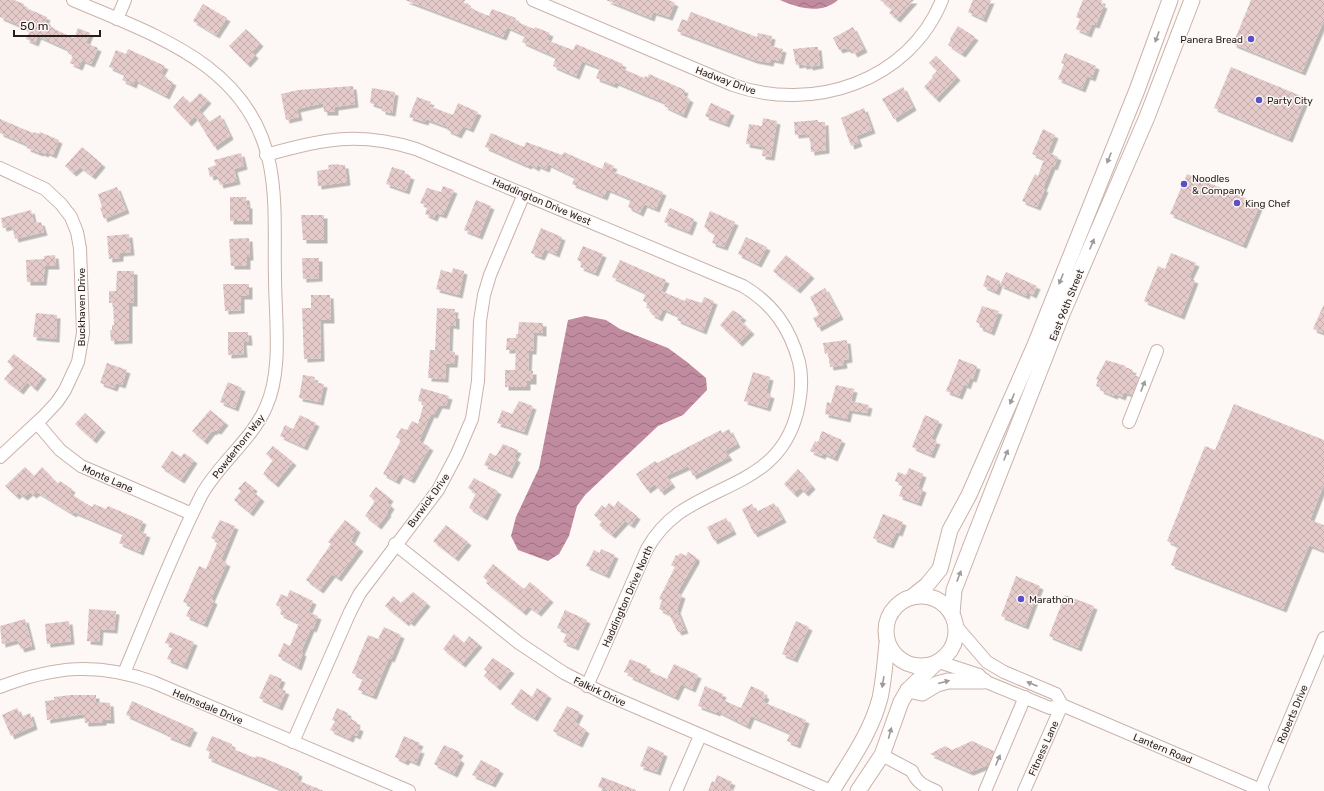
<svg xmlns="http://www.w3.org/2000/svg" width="1324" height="791" viewBox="0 0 1324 791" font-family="Rubik,sans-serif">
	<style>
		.water { fill: url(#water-waves) }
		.building { fill: url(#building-cross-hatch); filter: url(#shadow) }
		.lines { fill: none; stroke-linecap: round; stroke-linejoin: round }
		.minor-casing { stroke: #c9b2a9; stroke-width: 14 }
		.major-casing { stroke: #c9b2a9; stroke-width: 17 }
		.minor { stroke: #fff; stroke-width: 12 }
		.major { stroke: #fff; stroke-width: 15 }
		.oneway { fill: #9d9a98 }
		.poi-dot { fill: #5c4ec7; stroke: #fdf8f6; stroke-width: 1.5 }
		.labels { text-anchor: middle; stroke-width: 3; stroke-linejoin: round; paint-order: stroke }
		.poi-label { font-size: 10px; fill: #261e1b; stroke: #fdf8f6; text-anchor: start }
		.street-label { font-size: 10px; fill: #261e1b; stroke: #fdf8f6 }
	</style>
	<defs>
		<pattern id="water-waves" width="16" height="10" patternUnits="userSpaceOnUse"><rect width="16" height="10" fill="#c08a9f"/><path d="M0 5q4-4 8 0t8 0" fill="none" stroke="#9c7081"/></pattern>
		<pattern id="building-cross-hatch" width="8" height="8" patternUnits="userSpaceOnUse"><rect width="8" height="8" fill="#e4cbca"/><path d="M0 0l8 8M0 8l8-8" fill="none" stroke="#c3aead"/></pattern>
		<filter id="shadow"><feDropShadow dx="3.5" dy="3.5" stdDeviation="0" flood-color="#0004"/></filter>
	</defs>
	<rect width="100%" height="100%" fill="#fdf8f6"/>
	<g class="water">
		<path d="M780,0H838C821,15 798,8 780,0Z"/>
		<path d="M585,316L606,320L620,329L668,348L687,362L706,378L707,390L683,415L658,426L585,495L577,506L569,536L559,554L548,561L518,550L511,536L516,517L539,468L568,320Z"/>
	</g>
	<g class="building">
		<path d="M0,0H14L24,4V7L47,17L45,22L51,25L50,27L74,38L78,28L90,33L86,43L98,48L91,64L82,60L79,67L70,63L73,56L68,53L69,50L38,36L35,43L26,39L30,30L0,17Z"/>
		<path d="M405,0H465L464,3L471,6L470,8L489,16L492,9L516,18L515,21L534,29L535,27L550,33L547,40L573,50L576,44L623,64L621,68L644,78L645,76L648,77L649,74L685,90L683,95L690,99L683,115L664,106L666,103L644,94L615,82L614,85L596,78L600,68L582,61L576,76L553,66L556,57L522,42L525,35L507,27L503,37Z"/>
		<path d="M606,0H669L675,3L669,17L653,12L651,18Z"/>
		<path d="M880,0H914L897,19L889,13L892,9Z"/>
		<path d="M973,0H991L983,19L968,12Z"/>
		<path d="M1083,0H1102L1101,4L1104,5L1096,25L1092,24L1088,34L1076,29L1080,19L1076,17Z"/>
		<path d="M1251,0H1324V20L1302,72L1233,44Z"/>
		<path d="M203,4L227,18L216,35L193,21Z"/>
		<path d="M691,12L757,37L758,33L772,36L770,46L783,49L780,61L771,59L770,63L754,60L677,31L682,19L687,21Z"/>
		<path d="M958,26L975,37L962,54L948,45L951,40L950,39Z"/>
		<path d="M853,27L864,49L854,54L851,49L848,50L846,48L839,50L833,38Z"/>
		<path d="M246,29L260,43L252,52L255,55L247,64L229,46Z"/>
		<path d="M813,47H818L820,65L809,67V65L803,66V64L796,65L793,49Z"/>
		<path d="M128,49L165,66L161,73L164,75L163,77L173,82L166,96L135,80L133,85L122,80L125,74L109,67L116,50L126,54Z"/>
		<path d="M1065,53L1096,66L1092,78L1087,76L1082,89L1058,79L1064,64L1061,63Z"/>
		<path d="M936,56L957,77L936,99L924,87L933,77L932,76L937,71L929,63Z"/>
		<path d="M1231,67L1306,98L1289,139L1214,108Z"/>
		<path d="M353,86L355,104L335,107V112H324L323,103L297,109L299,117L286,120L281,94L298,90Z"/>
		<path d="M903,87L913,107L894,119L882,99Z"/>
		<path d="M372,88L395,92L392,113L382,111V107L370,103Z"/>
		<path d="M200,93L208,100L199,110L209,122L220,115L230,136L214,147L195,116L188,123L173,107L183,96L190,103Z"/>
		<path d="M417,97L431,102L429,106L453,115L458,103L478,112L470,129L463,126L458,135L447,130L448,127L426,119L425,122L409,117Z"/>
		<path d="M711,103L731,112L726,124L705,116Z"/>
		<path d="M864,108L872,130L856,136L859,143L851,146L841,118Z"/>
		<path d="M763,118L777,121L771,157L762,156L763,147L746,144L749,124L762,126Z"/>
		<path d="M0,119L33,133L34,132L39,134L40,132L59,140L53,155L46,152L45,154L41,152L40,153L27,148L28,145L0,133Z"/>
		<path d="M818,120V122H825L826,150L811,152L810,137H806V134L795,135L794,122Z"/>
		<path d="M1043,129L1055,135L1048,152L1058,157L1054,167L1052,166L1043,188L1045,189L1037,207L1022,201L1035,174L1038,176L1044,159L1032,154Z"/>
		<path d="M491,133L524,147L526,142L562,155L564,152L602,169L605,162L614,166L611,171L663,192L656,209L644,204L640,213L628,207L631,199L607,189L604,197L572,184L575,177L548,164L546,169L537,165L536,168L529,164L528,166L485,147Z"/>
		<path d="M82,147L102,164L92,176L80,167L73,173L65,166Z"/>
		<path d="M241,153L244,166L234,169L237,181L220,185L217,175L210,177L208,168L216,165L214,160Z"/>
		<path d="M339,164V165H345L347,182L318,186L317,171L329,169L328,165Z"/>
		<path d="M392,167L405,171L404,174L411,176L406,191L386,184Z"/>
		<path d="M1187,174L1260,204L1243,245L1170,214Z"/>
		<path d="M443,186L454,190L443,215L436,213L434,218L425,214L428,206L420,203L427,188L441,192Z"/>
		<path d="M117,187L126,210L104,219L100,208L102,207L98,194Z"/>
		<path d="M230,197H246L247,205H249V221H230Z"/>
		<path d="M476,200L491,206L479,236L464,230Z"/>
		<path d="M670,208L694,219L689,232L664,222Z"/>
		<path d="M31,210L34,223L41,222L44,232L15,239L12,226L3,228L1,218Z"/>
		<path d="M710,211L735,222L724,247L712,243L715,234L704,227Z"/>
		<path d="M301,215H324V240H303Z"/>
		<path d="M541,228L562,237L556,254L545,249L541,257L531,253Z"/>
		<path d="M129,234L131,252L120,253V258L109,259L107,236Z"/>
		<path d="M746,237L767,247L758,264L738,254Z"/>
		<path d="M249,238L250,257H247V266H231L229,239Z"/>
		<path d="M583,246L603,254L595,273L580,267L582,262L577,260Z"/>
		<path d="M1171,253L1196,263L1189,278L1195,280L1181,316L1144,301L1158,266L1165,269Z"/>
		<path d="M55,255L56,266H45L43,282H27L26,260L44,259V256Z"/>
		<path d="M786,255L811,275L797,290L773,271Z"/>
		<path d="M302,258H319V278L303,279Z"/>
		<path d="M620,260L666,280L661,291L685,301L686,298L702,303L704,297L714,301L703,331L677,320L679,316L663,309L659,318L651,314L652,310L646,308L648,303L643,301L646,293L612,277Z"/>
		<path d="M453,268L464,271L459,295L436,289L441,270L452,273Z"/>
		<path d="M117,271H134V303H129V340L111,341L110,330H112V325H114L113,303H109V291H116Z"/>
		<path d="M1006,272L1037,286L1033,295L1027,292L1026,296L1000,285Z"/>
		<path d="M987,275L1000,281L996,292L983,286Z"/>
		<path d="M223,284H249V296H241V310L225,311Z"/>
		<path d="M825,288L840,316L818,328L813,318L819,315L810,297Z"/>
		<path d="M311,295H330L331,320H320L321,358L304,359L302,308H311Z"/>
		<path d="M1324,304V333L1313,329Z"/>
		<path d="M982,306L999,311L991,332L979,327L980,324L976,322Z"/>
		<path d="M437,308L455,309L454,315H456V326L450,325L449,351L455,352L454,364H446L445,379L428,378L430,350H435Z"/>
		<path d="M733,310L743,317L740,320L751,331L739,343L720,325Z"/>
		<path d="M36,313L57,315L56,339L33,337Z"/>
		<path d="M519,322L543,323V333L534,332L533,351H529L528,371H533V381H527V387H505V370H515L516,350H506L507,338H516V334H518Z"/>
		<path d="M228,332H248L249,342H243L244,354L228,355Z"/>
		<path d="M847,340L849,359L843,360L844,365L830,367L828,353L825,354L823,343Z"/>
		<path d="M14,354L43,376L34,388L27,382L20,391L4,379L14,367L7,362Z"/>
		<path d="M959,359L977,366L973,379L970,378L967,386L964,384L959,396L946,391Z"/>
		<path d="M1106,360L1126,366L1125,367L1133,370L1131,374L1139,377L1132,395L1124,392L1122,397L1115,394L1114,396L1100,390L1101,388L1096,386L1098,380L1096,379Z"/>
		<path d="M107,363L127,370L122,385L116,383L114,388L100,383Z"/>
		<path d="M753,372L770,377L766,393L771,395L767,408L744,401Z"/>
		<path d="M303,375L315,377L314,382L324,384L320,402L299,398Z"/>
		<path d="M228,382L242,388L235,408L220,402Z"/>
		<path d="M836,385L854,389L851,401L869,405L867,413L849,410L847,419L825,414L827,402L831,403Z"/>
		<path d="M421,388L449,396L446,406L439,405L434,415L431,414L419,441L430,447L411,480L400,474L396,481L383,474L401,440L396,437L401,428L407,430L412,421L418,424L424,403L418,401Z"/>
		<path d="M519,401L533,406L524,432L497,423L502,410L512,414Z"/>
		<path d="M1234,404L1324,440V484L1310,520L1324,525V551L1309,545L1283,609L1171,565L1178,546L1167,541L1205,446L1215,450Z"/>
		<path d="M210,410L225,422L218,431L215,430L213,432L212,431L204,441L192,431Z"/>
		<path d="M85,413L102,429L93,440L75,424Z"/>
		<path d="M300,415L316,423L304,447L280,436L285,425L293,429Z"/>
		<path d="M925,415L939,421L931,439L937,441L931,455L912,447Z"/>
		<path d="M729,429L737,444L725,451L729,457L693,476L688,466L666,476L672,484L661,492L655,484L647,490L636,474L655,461L657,463L721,430L722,433Z"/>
		<path d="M822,431L842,440L834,458L823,453L822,456L810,451L815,441L818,442Z"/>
		<path d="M503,444L518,450L514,457L517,459L509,475L484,465L490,453L496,456Z"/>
		<path d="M273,446L293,462L275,484L263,474L273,460L266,454Z"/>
		<path d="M172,451L181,457L184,453L194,460L181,480L161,467Z"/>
		<path d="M25,467L34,476L42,467L58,484L60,481L72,489L70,492L74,496L92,507L94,504L106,509L108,506L143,521L139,531L147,534L140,552L119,543L123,533L74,512L73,514L37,492L33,495L30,492L24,497L19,493L16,496L5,486Z"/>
		<path d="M909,468L923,474L918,487L923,489L918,503L899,496L903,484L895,481L898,472L906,475Z"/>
		<path d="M798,469L812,486L805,493L800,488L794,494L784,484Z"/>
		<path d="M474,478L498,491L484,517L469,508L476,493L468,488Z"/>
		<path d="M245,481L254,488L252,491L261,498L250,513L234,500L241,491L238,489Z"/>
		<path d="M376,487L390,498L387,502L391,506L387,512L388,513L378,526L365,516L375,501L369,496Z"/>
		<path d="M618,501L637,516L631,525L625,521L612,535L599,525L602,521L594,515L602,505L605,508L609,503L614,507Z"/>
		<path d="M774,503L783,519L754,534L742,509L752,504L756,512Z"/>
		<path d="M883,514L903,522L899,533L896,532L890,545L873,538Z"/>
		<path d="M726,518L733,531L714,541L707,527Z"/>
		<path d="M220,520L235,526L221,560L227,563L211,599L214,601L204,624L186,616L191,605L183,602L199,566L206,569L218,541L211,538Z"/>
		<path d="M345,520L357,529L351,541L360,548L338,578L332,574L320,590L306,580L331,544L328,542Z"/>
		<path d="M446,525L468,542L455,558L433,541Z"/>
		<path d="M601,549L615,555L606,575L586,566L594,550L600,553Z"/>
		<path d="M688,552L696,557V560L677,593L682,595L677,610L685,630L678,632L669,614L659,609L662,600L659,599L675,567L671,565L676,555L678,556L680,553L686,556Z"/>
		<path d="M493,564L524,589L530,582L550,599L538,613L528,606L523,612L486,583L488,581L483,577Z"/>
		<path d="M1016,576L1040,586L1025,626L1001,616Z"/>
		<path d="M290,590L313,601L308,612L318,616L313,629L311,628L301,652L303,653L298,667L278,656L284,643L290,646L299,623L280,614L282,608L276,605L281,594L287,597Z"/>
		<path d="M413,592L427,603L411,623L407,620L406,623L385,606L393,596L401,603Z"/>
		<path d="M1065,595L1094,606L1078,648L1049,636Z"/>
		<path d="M89,609L116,611L114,630L100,629L99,642L87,641Z"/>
		<path d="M565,610L587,620L575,647L563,642L567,632L557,628Z"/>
		<path d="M25,619L32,646L21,649L17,640L2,644L0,626Z"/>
		<path d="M69,621L71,641L47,644L45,624Z"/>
		<path d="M796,621L809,627L794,659L782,654Z"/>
		<path d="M384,627L401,635L391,659L389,658L373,696L358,690L363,678L352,673L368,635L378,639Z"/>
		<path d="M170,632L194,642L184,666L167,659L173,646L165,643Z"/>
		<path d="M454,634L464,643L469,636L479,644L462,664L443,649Z"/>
		<path d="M493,658L511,670L497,687L484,676L487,672L484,669Z"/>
		<path d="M630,659L647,666L646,670L667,679L674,664L698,675L692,689L681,684L675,697L629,676L630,674L624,672Z"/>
		<path d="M270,674L282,679L278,688L286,691L279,707L259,698Z"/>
		<path d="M705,686L723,694L721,699L741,708L751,686L764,692L763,694L766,696L763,702L806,720L797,745L787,741L790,733L751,716L747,726L717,711V713L698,706Z"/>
		<path d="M537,688L548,695L534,718L511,704L521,689L532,697Z"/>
		<path d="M71,695H96V702L110,703L111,720H103V722L85,723L84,714L47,720L45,701L54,700V697Z"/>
		<path d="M132,701L194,729L187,744L167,736L168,734L126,715Z"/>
		<path d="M567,706L580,712L575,722L586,730L579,744L553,731Z"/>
		<path d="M17,708L21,717L30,713L34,726L11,736L2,715Z"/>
		<path d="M337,708L348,713L347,717L357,722L356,726L360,728L357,736L352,734L350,739L330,730L335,721L332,720Z"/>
		<path d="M212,736L232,744L231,748L255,758L256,756L264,758L299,773L297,780L324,791H285L208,758L210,752L206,750Z"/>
		<path d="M404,736L420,743L417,749L421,750L416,763L407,759L405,762L395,757Z"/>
		<path d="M972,741L994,751L988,765L970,772L930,754L945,746L952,750Z"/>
		<path d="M444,745L460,752L457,757L461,760L454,774L434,764Z"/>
		<path d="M648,746L664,753L657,772L640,766Z"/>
		<path d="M481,760L500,770L492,784L472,775Z"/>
		<path d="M717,775L732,782L729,788L735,791H708L712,781L715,782Z"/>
		<path d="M602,777L636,790V791H609L598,787Z"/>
	</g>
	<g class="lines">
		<defs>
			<g id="minor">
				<path d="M73,0C156,36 251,65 270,166C277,202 274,241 275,277C275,318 283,370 266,407C252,440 218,464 201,496C172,553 149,614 124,673"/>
				<path d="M533,0L733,85C812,113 909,82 942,0"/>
				<path d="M117,19L125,0"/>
				<path d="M266,155C322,139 359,131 416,149L743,286C773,304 790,328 799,362C803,378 801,396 797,413C780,478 726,481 679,513C665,523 655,535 647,549L587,686"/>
				<path d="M0,168L45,189L61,204L71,217L77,232L80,248L83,333L78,362L65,390L57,402L43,417L0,457"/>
				<path d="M1129,422L1157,351"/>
				<path d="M37,423L60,450L81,466L192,514"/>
				<path d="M395,544L519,643L564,673L603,693L831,791"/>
				<path d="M956,626L987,662L1004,672L1056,694L1062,705"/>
				<path d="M939,662L979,675L984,681L1050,708L1062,705L1263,791"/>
				<path d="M0,687C54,666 98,662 153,682L409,791"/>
				<path d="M293,742L350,612L360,593L438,490L457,454L472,419L478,381L480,321L484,295L490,275L524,194"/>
				<path d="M882,755L912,771C917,783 924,786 936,791"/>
				<path d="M1260,790L1324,638"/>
				<path d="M676,791L700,736"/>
				<path d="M985,791L1025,697"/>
				<path d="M1024,791L1062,705"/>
			</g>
			<g id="major">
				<circle cx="921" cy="631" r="35"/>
				<path d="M912,597L927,585L940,569L950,530L969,495L1035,345L1137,90L1170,0"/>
				<path d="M952,614L954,590L974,538L1062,314L1147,117L1192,0"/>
				<path d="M908,690L922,693L937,684L948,681H984"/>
				<path d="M832,791C850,761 871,733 880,698C884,680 885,662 887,643"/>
				<path d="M858,791L882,755L901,702L908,690L935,664"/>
			</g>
		</defs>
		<use href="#minor" class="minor-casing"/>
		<use href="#major" class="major-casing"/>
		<use href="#minor" class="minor"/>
		<use href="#major" class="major"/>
	</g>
	<defs><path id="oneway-solid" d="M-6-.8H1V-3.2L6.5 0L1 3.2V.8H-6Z"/></defs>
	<g class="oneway">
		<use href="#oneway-solid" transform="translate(1157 37) rotate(110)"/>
		<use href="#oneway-solid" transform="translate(1109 158) rotate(112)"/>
		<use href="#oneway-solid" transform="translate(1092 244) rotate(-67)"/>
		<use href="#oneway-solid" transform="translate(1061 279) rotate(112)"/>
		<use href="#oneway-solid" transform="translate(1143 386) rotate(-69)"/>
		<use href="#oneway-solid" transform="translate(1012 399) rotate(113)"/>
		<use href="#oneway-solid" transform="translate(1006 455) rotate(-68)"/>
		<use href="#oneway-solid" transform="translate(959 576) rotate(-69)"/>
		<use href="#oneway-solid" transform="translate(883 682) rotate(99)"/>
		<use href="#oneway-solid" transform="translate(944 682) rotate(-15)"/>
		<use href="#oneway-solid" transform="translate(1032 684) rotate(-157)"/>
		<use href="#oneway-solid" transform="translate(890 733) rotate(-75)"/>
		<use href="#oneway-solid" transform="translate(998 760) rotate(-67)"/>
	</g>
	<g class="poi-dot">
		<circle cx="1251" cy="39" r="4"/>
		<circle cx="1259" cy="100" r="4"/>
		<circle cx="1184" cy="184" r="4"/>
		<circle cx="1237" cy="203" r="4"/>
		<circle cx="1021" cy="599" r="4"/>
	</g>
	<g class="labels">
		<g class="poi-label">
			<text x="1243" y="43" text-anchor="end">Panera Bread</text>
			<text x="1267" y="104">Party City</text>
			<text x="1192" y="182">Noodles<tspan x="1192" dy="12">&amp; Company</tspan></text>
			<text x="1245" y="207">King Chef</text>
			<text x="1029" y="603">Marathon</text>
		</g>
		<g class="street-label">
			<text transform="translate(726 80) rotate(20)" y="4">Hadway Drive</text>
			<text transform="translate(542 201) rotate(23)" y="4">Haddington Drive West</text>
			<text transform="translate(1066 305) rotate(-68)" y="4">East 96th Street</text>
			<text transform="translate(81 307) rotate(-90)" y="4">Buckhaven Drive</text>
			<text transform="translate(238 446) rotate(-52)" y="4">Powderhorn Way</text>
			<text transform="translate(108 478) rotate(24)" y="4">Monte Lane</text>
			<text transform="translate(428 500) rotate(-54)" y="4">Burwick Drive</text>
			<text transform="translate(627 596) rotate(-66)" y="4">Haddington Drive North</text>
			<text transform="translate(600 691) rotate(25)" y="4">Falkirk Drive</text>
			<text transform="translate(208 706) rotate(23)" y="4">Helmsdale Drive</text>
			<text transform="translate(1292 714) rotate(-67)" y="4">Roberts Drive</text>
			<text transform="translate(1043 748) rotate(-66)" y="4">Fitness Lane</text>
			<text transform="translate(1163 748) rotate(23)" y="4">Lantern Road</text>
		</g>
	</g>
	<path d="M14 30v6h86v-6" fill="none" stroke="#261e1b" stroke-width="2"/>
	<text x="20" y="30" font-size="12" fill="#261e1b" stroke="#fdf8f6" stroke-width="3" paint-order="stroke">50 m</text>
</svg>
